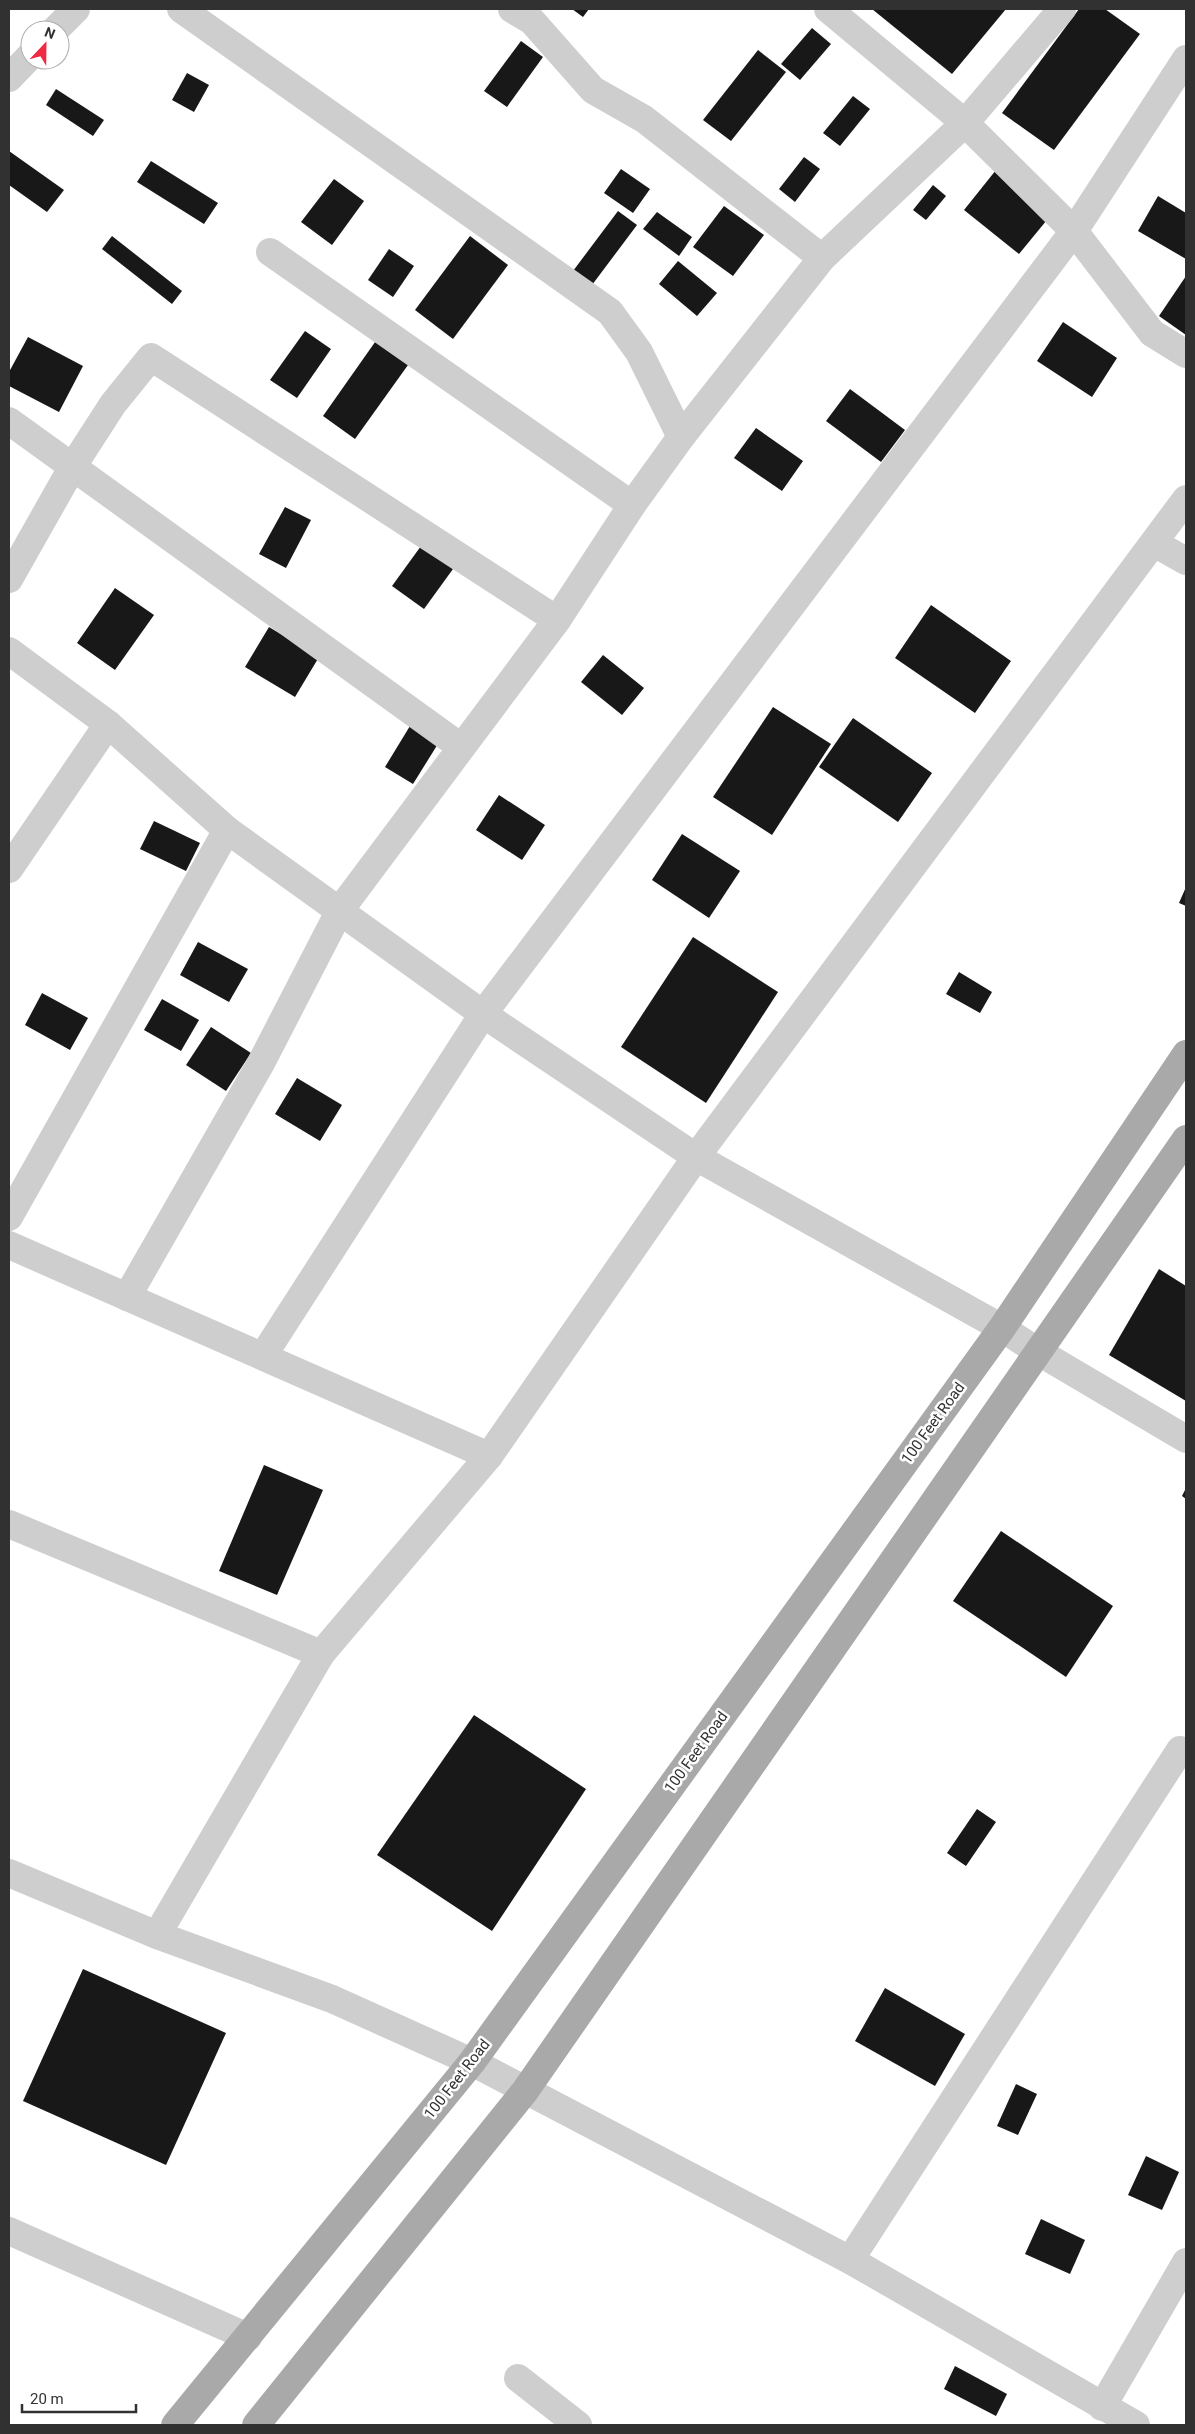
<svg xmlns="http://www.w3.org/2000/svg" width="1195" height="2434" viewBox="0 0 1195 2434" font-family="Roboto,sans-serif">
	<style>
		.building { fill: #181818 }
		.lines { fill: none; stroke-linecap: round; stroke-linejoin: round }
		.minor { stroke: #cecece; stroke-width: 28 }
		.major { stroke: #a9a9a9; stroke-width: 28 }
		.labels { text-anchor: middle; stroke-width: 5; stroke-linejoin: round; paint-order: stroke }
		.street-label { font-size: 15px; fill: #313131; stroke: #fff }
	</style>
	<rect width="100%" height="100%" fill="#fff"/>
	<g class="building">
		<path d="M572,9H589L583,17Z"/>
		<path d="M872,9H1006L952,74Z"/>
		<path d="M1079,9H1105L1140,34L1054,150L1002,113Z"/>
		<path d="M812,28L831,44L800,80L781,64Z"/>
		<path d="M521,41L543,57L507,107L484,91Z"/>
		<path d="M758,50L786,72L731,141L703,120Z"/>
		<path d="M187,73L209,85L194,112L172,100Z"/>
		<path d="M56,89L104,120L93,136L46,105Z"/>
		<path d="M853,96L870,109L840,146L823,133Z"/>
		<path d="M9,151L64,190L47,212L9,185Z"/>
		<path d="M804,157L820,169L795,202L779,189Z"/>
		<path d="M151,161L218,203L204,224L137,182Z"/>
		<path d="M621,169L650,189L633,213L604,193Z"/>
		<path d="M996,170L1051,215L1019,254L964,210Z"/>
		<path d="M334,179L364,201L332,245L301,222Z"/>
		<path d="M933,185L946,196L926,220L913,210Z"/>
		<path d="M1158,196L1186,213V259L1138,231Z"/>
		<path d="M724,206L764,235L733,276L693,247Z"/>
		<path d="M618,211L637,225L592,285L573,271Z"/>
		<path d="M657,212L692,237L679,256L643,229Z"/>
		<path d="M112,236L182,291L172,304L102,249Z"/>
		<path d="M470,236L508,265L453,339L415,310Z"/>
		<path d="M389,249L414,266L393,297L368,280Z"/>
		<path d="M678,261L717,293L697,316L659,284Z"/>
		<path d="M1186,276V335L1159,316Z"/>
		<path d="M1063,322L1117,358L1092,397L1037,361Z"/>
		<path d="M305,331L331,349L297,398L270,380Z"/>
		<path d="M380,335L413,358L355,439L323,416Z"/>
		<path d="M28,337L83,366L59,412L9,386V372Z"/>
		<path d="M850,389L905,430L881,462L826,421Z"/>
		<path d="M756,428L803,461L782,491L734,458Z"/>
		<path d="M285,507L311,520L286,568L259,554Z"/>
		<path d="M421,546L453,569L424,609L392,586Z"/>
		<path d="M115,588L154,615L115,670L77,643Z"/>
		<path d="M931,605L1011,661L975,713L895,658Z"/>
		<path d="M269,627L319,657L295,697L245,667Z"/>
		<path d="M603,655L644,688L622,715L581,682Z"/>
		<path d="M773,707L831,744L772,835L713,797Z"/>
		<path d="M853,718L932,773L898,822L819,767Z"/>
		<path d="M413,721L441,739L413,784L385,767Z"/>
		<path d="M499,795L545,825L522,860L476,830Z"/>
		<path d="M154,821L200,843L186,871L140,849Z"/>
		<path d="M682,834L740,871L709,918L652,880Z"/>
		<path d="M1186,887V906L1179,903Z"/>
		<path d="M693,937L778,992L706,1103L621,1047Z"/>
		<path d="M198,942L248,969L229,1002L180,975Z"/>
		<path d="M959,972L992,992L980,1013L946,994Z"/>
		<path d="M42,993L88,1018L70,1050L25,1025Z"/>
		<path d="M162,999L199,1020L181,1051L144,1030Z"/>
		<path d="M211,1027L251,1053L226,1091L186,1065Z"/>
		<path d="M297,1078L342,1105L320,1141L275,1114Z"/>
		<path d="M1159,1269L1186,1286V1401L1109,1355Z"/>
		<path d="M264,1465L323,1490L277,1595L219,1571Z"/>
		<path d="M1186,1488V1499L1182,1496Z"/>
		<path d="M1001,1531L1113,1606L1066,1677L953,1601Z"/>
		<path d="M474,1715L586,1789L492,1931L377,1855Z"/>
		<path d="M977,1809L996,1822L966,1866L947,1853Z"/>
		<path d="M83,1969L226,2033L166,2165L23,2101Z"/>
		<path d="M885,1988L965,2034L935,2086L855,2041Z"/>
		<path d="M1016,2084L1037,2094L1018,2135L997,2126Z"/>
		<path d="M1146,2156L1179,2172L1162,2210L1128,2195Z"/>
		<path d="M1041,2219L1085,2240L1070,2274L1025,2254Z"/>
		<path d="M955,2366L1007,2394L996,2416L944,2389Z"/>
	</g>
	<g class="lines">
		<g class="minor">
			<path d="M181,9L610,312L639,352L681,437"/>
			<path d="M512,9L532,21L593,90L644,119L822,258"/>
			<path d="M828,9L965,123L1062,9"/>
			<path d="M55,30L76,9"/>
			<path d="M9,78L30,56"/>
			<path d="M270,252L632,505"/>
			<path d="M9,421L461,747"/>
			<path d="M1154,543L1186,561"/>
			<path d="M9,579L73,466L113,404L151,357L557,620"/>
			<path d="M9,651L108,724L227,830L483,1014L696,1157L1002,1328L1037,1351L1186,1439"/>
			<path d="M9,869L108,724"/>
			<path d="M9,1217L227,830"/>
			<path d="M9,1245L489,1456"/>
			<path d="M127,1297L261,1063L340,910L557,620L632,505L681,437L822,258L965,123L1074,231L1152,333L1186,354"/>
			<path d="M263,1356L483,1014L1074,231L1186,59"/>
			<path d="M9,1524L321,1654"/>
			<path d="M9,1873L157,1935L332,1999L472,2062L850,2260L1136,2425"/>
			<path d="M157,1935L321,1654L489,1456L696,1157L1186,499"/>
			<path d="M9,2231L248,2337"/>
			<path d="M850,2260L1180,1750"/>
			<path d="M518,2378L578,2425"/>
			<path d="M1102,2407L1186,2262"/>
		</g>
		<g class="major">
			<path d="M175,2425L472,2062L1002,1328L1186,1054"/>
			<path d="M256,2425L525,2091L1186,1139"/>
		</g>
	</g>
	<g class="labels">
		<g class="street-label">
			<text transform="translate(933 1423) rotate(-54)" y="5">100 Feet Road</text>
			<text transform="translate(696 1752) rotate(-54)" y="5">100 Feet Road</text>
			<text transform="translate(457 2079) rotate(-52)" y="5">100 Feet Road</text>
		</g>
	</g>
	<rect width="1195" height="2434" fill="none" stroke="#313131" stroke-width="20"/>
	<g transform="translate(45 45) rotate(22)"><circle r="24" fill="#ffffff" stroke="#adadad"/>
	<path d="M0-4L9 19L0 12L-9 19Z" fill="#f02a42"/>
	<text y="-8" font-size="14" font-weight="bold" text-anchor="middle" fill="#313131">N</text>
	</g>
	<path d="M22 2404v8h114v-8" fill="none" stroke="#313131" stroke-width="2.5"/>
	<text x="30" y="2404" font-size="15" fill="#313131" stroke="#ffffff" stroke-width="4" paint-order="stroke">20 m</text>
</svg>
